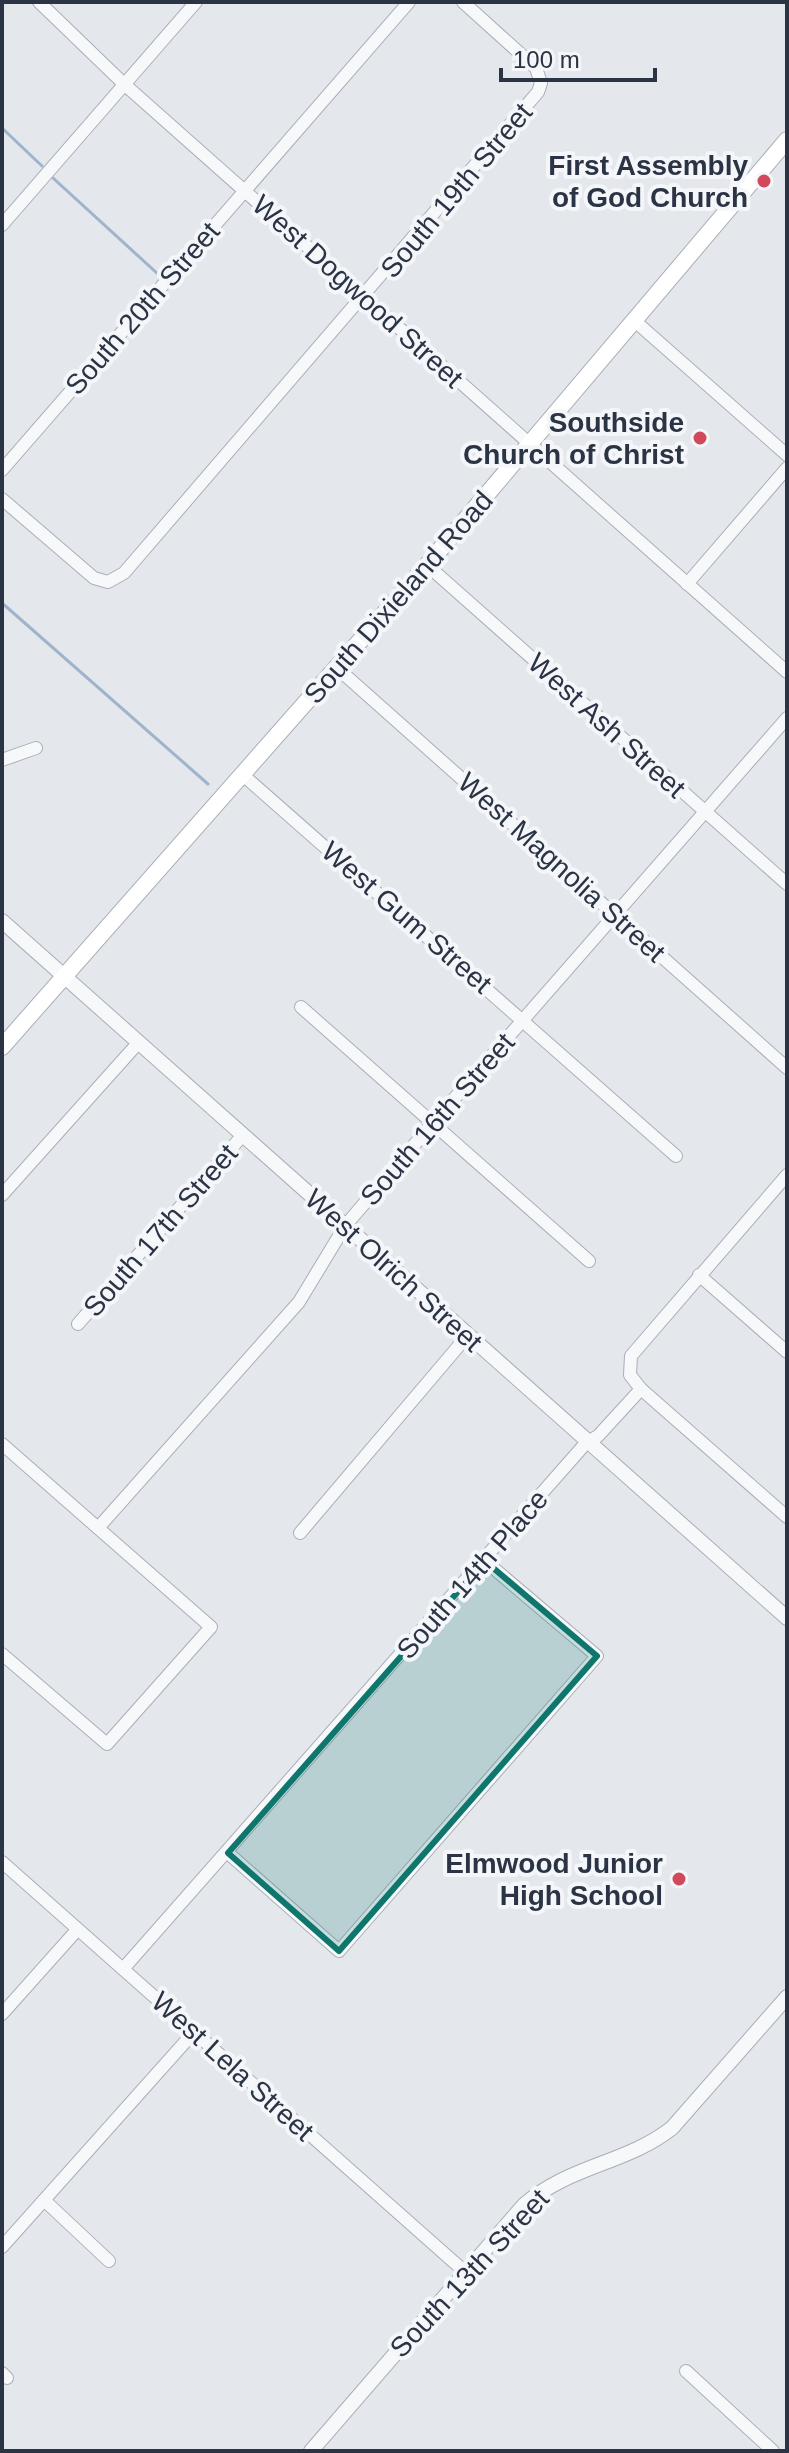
<svg xmlns="http://www.w3.org/2000/svg" width="789" height="2453" viewBox="0 0 789 2453" font-family="Helvetica,sans-serif">
	<style>
		.lines { fill: none; stroke-linecap: round; stroke-linejoin: round }
		.stream { stroke: #9fb4cc; stroke-width: 3 }
		.minor-casing { stroke: #a9aeb7; stroke-width: 14 }
		.tertiary-casing { stroke: #a9aeb7; stroke-width: 16 }
		.secondary-casing { stroke: #a9aeb7; stroke-width: 18 }
		.minor { stroke: #f7f8fa; stroke-width: 12 }
		.tertiary { stroke: #f7f8fa; stroke-width: 14 }
		.secondary { stroke: #fff; stroke-width: 16 }
		.marked { fill: #0f766e; fill-opacity: 0.2; stroke: #0f766e; stroke-width: 6; stroke-linejoin: round }
		.poi-dot { fill: #d1495b; stroke: #f4f6f9; stroke-width: 3 }
		.labels { text-anchor: middle; stroke-width: 8; stroke-linejoin: round; paint-order: stroke }
		.poi-label { font-size: 28px; font-weight: bold; fill: #2b3445; stroke: #f4f6f9; text-anchor: end }
		.street-label { font-size: 28px; fill: #2b3445; stroke: #f4f6f9 }
	</style>
	<rect width="100%" height="100%" fill="#e4e7ec"/>
	<g class="lines">
		<g class="stream">
			<path d="M2,128L42,166"/>
			<path d="M53,178L159,275"/>
			<path d="M2,603L208,784"/>
		</g>
		<defs>
			<g id="minor">
				<path d="M39,2L124,84L787,672"/>
				<path d="M2,225L196,2"/>
				<path d="M636,322L787,455"/>
				<path d="M2,470L409,2"/>
				<path d="M2,499L94,578L108,582L124,573L538,92L541,83L536,68L463,2"/>
				<path d="M427,565L787,884"/>
				<path d="M687,584L787,468"/>
				<path d="M336,667L787,1068"/>
				<path d="M2,760L36,748"/>
				<path d="M243,775L676,1156"/>
				<path d="M301,1007L589,1261"/>
				<path d="M2,1195L139,1042"/>
				<path d="M699,1275L787,1352"/>
				<path d="M78,1324L242,1136"/>
				<path d="M641,1389L787,1517"/>
				<path d="M2,1444L211,1627L107,1744L2,1654"/>
				<path d="M98,1528L299,1302L345,1226L432,1124L787,718"/>
				<path d="M300,1533L468,1335"/>
				<path d="M228,1853L339,1951L597,1656L485,1561"/>
				<path d="M2,1862L464,2271"/>
				<path d="M123,1969L586,1443L598,1436L641,1389L630,1375L631,1356L787,1175"/>
				<path d="M2,2014L77,1930"/>
				<path d="M44,2200L109,2261"/>
				<path d="M2,2247L194,2032"/>
				<path d="M686,2371L773,2451"/>
				<path d="M2,2373L7,2378"/>
			</g>
			<g id="tertiary">
				<path d="M2,921L787,1618"/>
				<path d="M311,2451L524,2205C570,2165 626,2164 672,2128L787,1997"/>
			</g>
			<path id="secondary" d="M2,1047L427,565L787,140"/>
		</defs>
		<use href="#minor" class="minor-casing"/>
		<use href="#tertiary" class="tertiary-casing"/>
		<use href="#secondary" class="secondary-casing"/>
		<use href="#minor" class="minor"/>
		<use href="#tertiary" class="tertiary"/>
		<use href="#secondary" class="secondary"/>
	</g>
	<path class="marked" d="M485,1561L597,1656L339,1951L228,1853Z"/>
	<g class="poi-dot">
		<circle cx="764" cy="181" r="8"/>
		<circle cx="700" cy="438" r="8"/>
		<circle cx="679" cy="1879" r="8"/>
	</g>
	<g class="labels">
		<g class="poi-label">
			<text x="748" y="175">First Assembly<tspan x="748" dy="32">of God Church</tspan></text>
			<text x="684" y="432">Southside<tspan x="684" dy="32">Church of Christ</tspan></text>
			<text x="663" y="1873">Elmwood Junior<tspan x="663" dy="32">High School</tspan></text>
		</g>
		<g class="street-label">
			<text transform="translate(456 190) rotate(-50)" y="10">South 19th Street</text>
			<text transform="translate(358 291) rotate(42)" y="10">West Dogwood Street</text>
			<text transform="translate(142 308) rotate(-49)" y="10">South 20th Street</text>
			<text transform="translate(398 597) rotate(-49)" y="10">South Dixieland Road</text>
			<text transform="translate(607 725) rotate(42)" y="10">West Ash Street</text>
			<text transform="translate(562 867) rotate(42)" y="10">West Magnolia Street</text>
			<text transform="translate(407 917) rotate(41)" y="10">West Gum Street</text>
			<text transform="translate(437 1119) rotate(-49)" y="10">South 16th Street</text>
			<text transform="translate(160 1230) rotate(-49)" y="10">South 17th Street</text>
			<text transform="translate(394 1270) rotate(42)" y="10">West Olrich Street</text>
			<text transform="translate(472 1574) rotate(-49)" y="10">South 14th Place</text>
			<text transform="translate(233 2066) rotate(42)" y="10">West Lela Street</text>
			<text transform="translate(469 2273) rotate(-47)" y="10">South 13th Street</text>
		</g>
	</g>
	<rect width="789" height="2453" fill="none" stroke="#2b3445" stroke-width="8"/>
	<path d="M501 68v12h154v-12" fill="none" stroke="#2b3445" stroke-width="4"/>
	<text x="513" y="68" font-size="24" fill="#2b3445" stroke="#f4f6f9" stroke-width="6" paint-order="stroke">100 m</text>
</svg>
